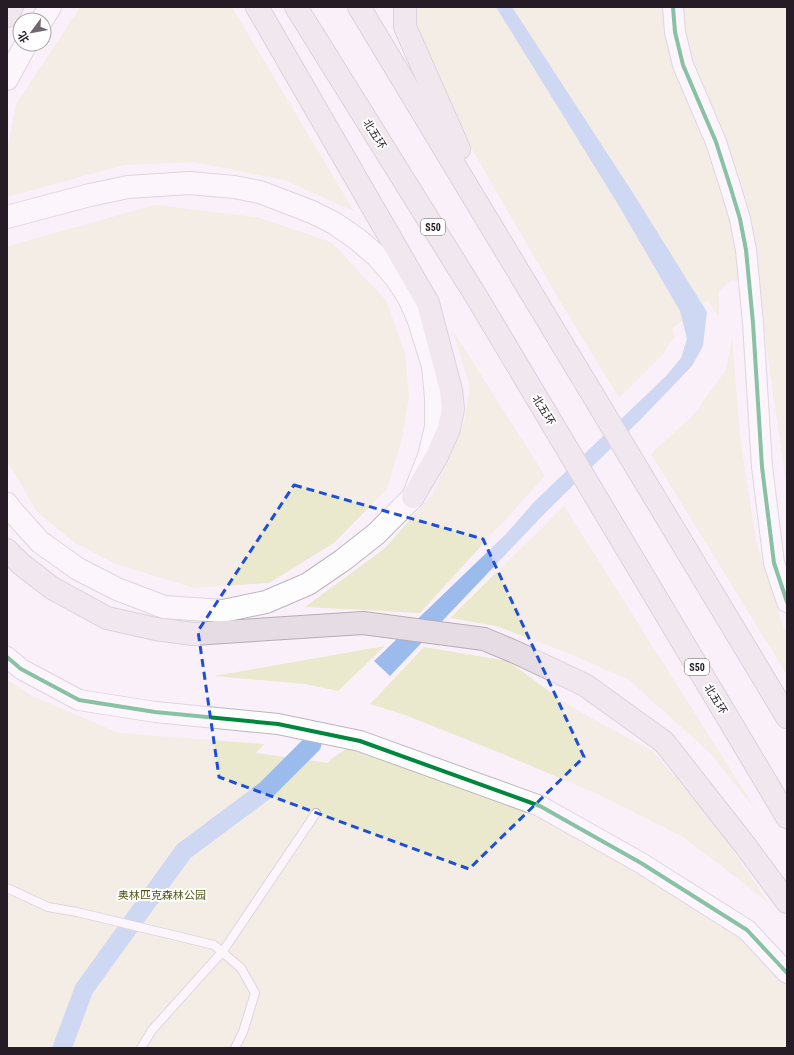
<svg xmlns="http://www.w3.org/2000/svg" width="794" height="1055" viewBox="0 0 794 1055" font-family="'Roboto Condensed','Noto Sans SC',sans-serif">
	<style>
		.green { fill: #eae9cd }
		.water { fill: #9bbbec }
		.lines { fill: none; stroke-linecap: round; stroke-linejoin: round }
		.canal { stroke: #9bbbec; stroke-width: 19 }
		.service-casing { stroke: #bdb4bd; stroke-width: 10 }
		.tertiary-casing { stroke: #bdb4bd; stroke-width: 22 }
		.secondary-casing { stroke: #bdb4bd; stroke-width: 24 }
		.motorway-casing { stroke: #b9abb6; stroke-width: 24 }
		.service { stroke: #fefdfe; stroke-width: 8 }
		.tertiary { stroke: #fefdfe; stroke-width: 20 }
		.secondary { stroke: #fefdfe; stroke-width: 22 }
		.motorway { stroke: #e6dce3; stroke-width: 22 }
		.cycleway-casing { stroke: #fff; stroke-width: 6 }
		.cycleway { stroke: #00873e; stroke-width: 4 }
		.marked { fill: none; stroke: #1d4ed8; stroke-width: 3; stroke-dasharray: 8 5; stroke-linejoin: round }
		.labels { text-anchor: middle; stroke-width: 4; stroke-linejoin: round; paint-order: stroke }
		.shield { fill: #fff; stroke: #666066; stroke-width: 1 }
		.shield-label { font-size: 10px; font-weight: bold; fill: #251c25 }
		.street-label { font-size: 11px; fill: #251c25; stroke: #fff }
		.park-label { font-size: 11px; fill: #515616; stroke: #fff }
	</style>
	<rect width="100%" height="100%" fill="#faf0fa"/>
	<g class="green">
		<path d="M80,7H232L354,211L284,180L194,162L124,165L7,197V151L16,104Z"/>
		<path d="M400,7H787V490L767,351L760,283L731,281L719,291V317L708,300L672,329L675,336L663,354L619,398L564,308L456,122L436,70Z"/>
		<path d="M155,205L257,217L331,242L386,300L405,353L409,397L402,439L387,489L334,543L269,583L194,588L116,564L75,543L37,512L7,461V247L33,239Z"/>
		<path d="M452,329L545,476L420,613L305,607L384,549L431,496L464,423L470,387Z"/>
		<path d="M732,337L740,436L756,541L783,626L787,634V675L651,454L694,414L726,370Z"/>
		<path d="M564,506L756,810L710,753L629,680L573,655L496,626L450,618Z"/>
		<path d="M385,646L338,691L305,684L214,676Z"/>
		<path d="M424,647L508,661L568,705L654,752L714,823L768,902L683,837L604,797L503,754L405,715L370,704Z"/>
		<path d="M7,679L32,696L119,733L264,744L256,753L328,763L331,759L352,745L420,767L467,790L536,815L582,843L606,853L747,936L787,984V1048H7Z"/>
	</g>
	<path class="water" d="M496,7H512L633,193L707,312L703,346L692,366L642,418L545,513L390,676L374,661L506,534L534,502L666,376L681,358L687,339L680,311L616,201Z"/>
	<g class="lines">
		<path class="canal" d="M62,1048L84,989L184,851L266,790L312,744"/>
		<defs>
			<g id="service">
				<path d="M7,888L48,907L77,912L214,945L241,968L255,993L243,1032L235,1048"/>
				<path d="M141,1048L152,1030L223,951L316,813"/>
			</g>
			<g id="tertiary">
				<path d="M673,7L675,32L683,65L716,142L731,189L740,219L746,250L753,323L762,467L774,563L787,602"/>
				<path d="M7,657L21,669L79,700L155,712L278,724L360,741L540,806L641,863L747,930L787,973"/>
			</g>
			<g id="secondary">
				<path d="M42,20L50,7"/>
				<path d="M7,79L26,44"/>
				<path d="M7,217L90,195L128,187L189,183L234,187L260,192L312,212L334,223L357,239L377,256L396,278L409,298L418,318L433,366L436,398V427L429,456L413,497L376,534L343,560L308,584L266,602L223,611L164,607L117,589L78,569L40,542L14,513L7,504"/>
			</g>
			<g id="motorway">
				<path d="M257,7L428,303L451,390L453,409L449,429L437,456L413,497"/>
				<path d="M296,7L476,296L787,817"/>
				<path d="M359,7L787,717"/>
				<path d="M405,7V27L459,149"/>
				<path d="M7,16L12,7"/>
				<path d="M7,550L21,564L52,588L107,618L156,629L193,634L363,623L484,639L515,652L585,685L664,742L744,844L787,902"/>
			</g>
		</defs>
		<use href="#service" class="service-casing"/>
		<use href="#tertiary" class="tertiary-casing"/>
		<use href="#secondary" class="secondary-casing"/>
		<use href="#motorway" class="motorway-casing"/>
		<use href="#service" class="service"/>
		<use href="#tertiary" class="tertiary"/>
		<use href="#secondary" class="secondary"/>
		<use href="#motorway" class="motorway"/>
		<defs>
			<g id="cycleway">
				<path d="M673,7L675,32L683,65L716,142L731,189L740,219L746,250L753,323L762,467L774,563L787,602"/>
				<path d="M7,657L21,669L79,700L155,712L278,724L360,741L540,806L641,863L747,930L787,973"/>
			</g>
		</defs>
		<use href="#cycleway" class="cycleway-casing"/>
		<use href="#cycleway" class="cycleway"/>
	</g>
	<path d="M0 0H794V1055H0ZM294,485L483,539L584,757L469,869L219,777L198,631Z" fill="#faf0fa" fill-opacity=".55" fill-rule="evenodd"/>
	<path class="marked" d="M294,485L483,539L584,757L469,869L219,777L198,631Z"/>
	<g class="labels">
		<g class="shield">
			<rect x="421" y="219" width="24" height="16" rx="3"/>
			<rect x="685" y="659" width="24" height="16" rx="3"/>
		</g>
		<g class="shield-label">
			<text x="433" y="231">S50</text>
			<text x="697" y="671">S50</text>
		</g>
		<g class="street-label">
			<text transform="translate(375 134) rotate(58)" y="4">北五环</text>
			<text transform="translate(544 410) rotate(59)" y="4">北五环</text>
			<text transform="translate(716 699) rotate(59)" y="4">北五环</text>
		</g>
		<g class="park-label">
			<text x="162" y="899">奥林匹克森林公园</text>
		</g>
	</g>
	<rect width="794" height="1055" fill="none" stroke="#251c25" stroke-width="16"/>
	<g transform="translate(32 32) rotate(238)"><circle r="19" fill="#ffffff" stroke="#a8a4a8"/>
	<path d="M0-3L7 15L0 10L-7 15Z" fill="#706670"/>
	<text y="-6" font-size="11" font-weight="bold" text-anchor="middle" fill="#251c25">北</text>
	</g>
</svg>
